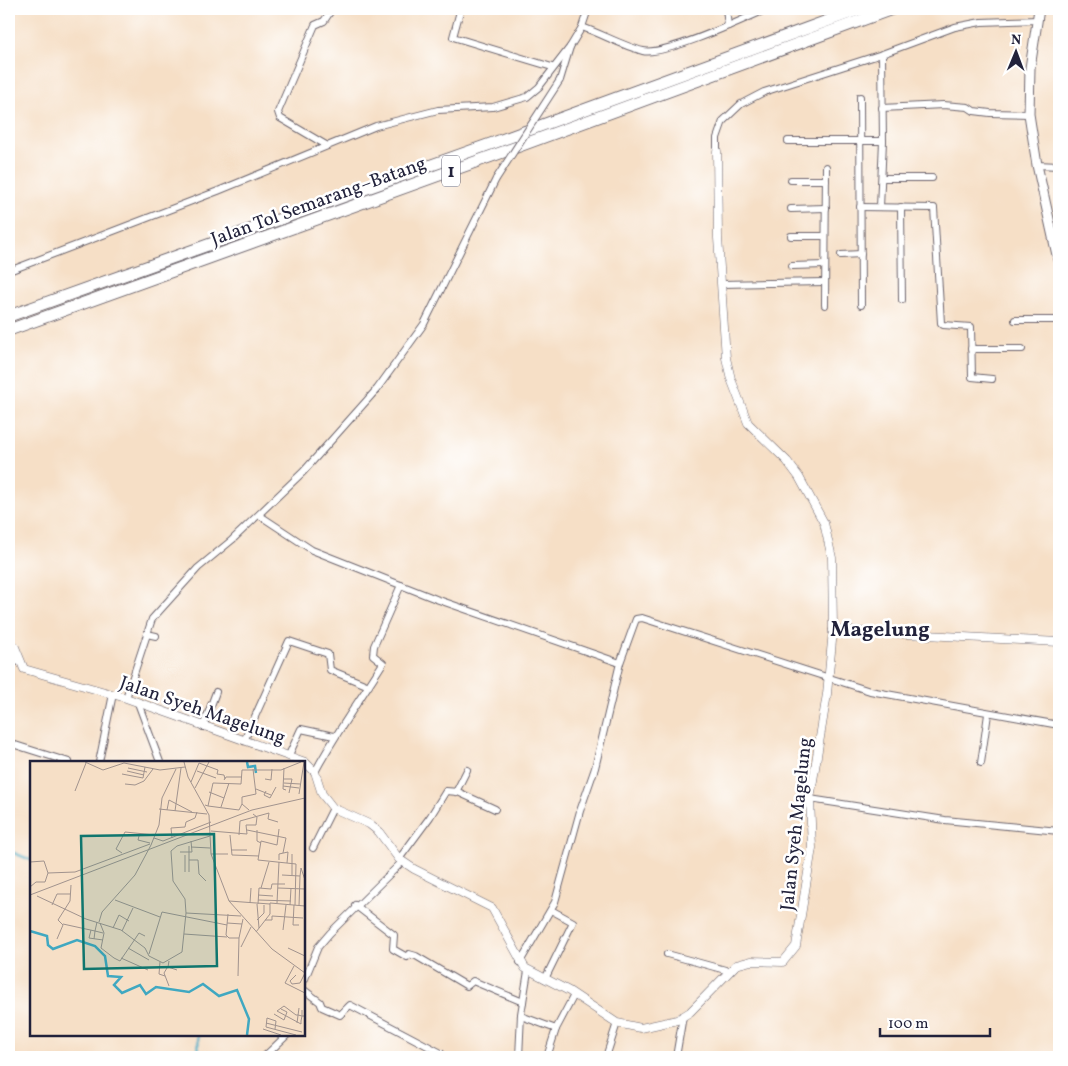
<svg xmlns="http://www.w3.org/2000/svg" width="1068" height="1066" viewBox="0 0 1068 1066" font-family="Vollkorn,serif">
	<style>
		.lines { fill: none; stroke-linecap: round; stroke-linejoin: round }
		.stream { stroke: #40a8c1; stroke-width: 2.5 }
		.minor-casing { stroke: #6c646c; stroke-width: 8 }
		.tertiary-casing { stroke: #6c646c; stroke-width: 9 }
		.secondary-casing { stroke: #6c646c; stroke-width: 11 }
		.motorway-casing { stroke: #6c646c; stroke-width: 13 }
		.minor { stroke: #fff; stroke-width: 6 }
		.tertiary { stroke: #fff; stroke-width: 8 }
		.secondary { stroke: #fff; stroke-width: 9 }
		.motorway { stroke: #fff; stroke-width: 11 }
		.minor-bridge-casing { stroke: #6c646c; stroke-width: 8; stroke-linecap: butt }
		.minor-bridge { stroke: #fff; stroke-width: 6 }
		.labels { text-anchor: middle; stroke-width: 5; stroke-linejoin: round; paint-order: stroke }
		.shield { fill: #fff; stroke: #646476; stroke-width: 1 }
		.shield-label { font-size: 18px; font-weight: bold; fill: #22223b }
		.street-label { font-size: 19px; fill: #22223b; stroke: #fff }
		.quarter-label { font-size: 21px; font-weight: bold; fill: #22223b; stroke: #fff }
		.inset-river { fill: none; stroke: #40a8c1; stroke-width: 2.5 }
		.inset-road { fill: none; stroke: #a1938e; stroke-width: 1 }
		.view { fill: #0f766e; fill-opacity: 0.15; stroke: #0f766e; stroke-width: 2.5 }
		.inset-edge { fill: none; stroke: #22223b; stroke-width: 2.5 }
	</style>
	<rect width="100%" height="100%" fill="#fff"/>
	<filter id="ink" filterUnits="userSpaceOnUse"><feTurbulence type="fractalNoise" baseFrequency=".02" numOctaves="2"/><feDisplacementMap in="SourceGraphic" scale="10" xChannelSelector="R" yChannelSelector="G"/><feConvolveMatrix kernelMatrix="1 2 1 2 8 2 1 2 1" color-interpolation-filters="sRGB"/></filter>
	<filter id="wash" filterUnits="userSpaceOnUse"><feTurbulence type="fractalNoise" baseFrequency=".0096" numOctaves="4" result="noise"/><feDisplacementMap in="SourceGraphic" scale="20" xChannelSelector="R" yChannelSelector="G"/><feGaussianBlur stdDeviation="1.12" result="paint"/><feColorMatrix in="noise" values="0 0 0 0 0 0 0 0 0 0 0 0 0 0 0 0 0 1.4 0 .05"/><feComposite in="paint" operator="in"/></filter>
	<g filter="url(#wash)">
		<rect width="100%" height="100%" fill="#f6dfc6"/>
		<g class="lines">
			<g class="stream">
				<path d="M9,851L31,860"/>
				<path d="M198,1035L199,1057"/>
			</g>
		</g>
	</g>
	<g filter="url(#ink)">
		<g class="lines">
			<defs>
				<g id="minor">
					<path d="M726,9L728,26"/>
					<path d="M460,11L453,37L552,67"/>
					<path d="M582,27C602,34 623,46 643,51C665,56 744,19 767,9"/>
					<path d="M560,80L570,47L582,27L588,9"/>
					<path d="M860,97L861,305"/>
					<path d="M882,108L943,105L968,107L974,111L990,113L1029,114"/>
					<path d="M788,141H883L882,54"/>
					<path d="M326,145L280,118L278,112L315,25L324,21L332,9"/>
					<path d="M717,151V138L723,121L741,104L764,92L882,54L955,27L981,22L1038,20"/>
					<path d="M1037,165L1059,166"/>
					<path d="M883,178H932"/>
					<path d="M791,180H826"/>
					<path d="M860,207L934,208L941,323L943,325L971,327L972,377L992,379"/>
					<path d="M880,207L883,141"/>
					<path d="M901,207L902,300"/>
					<path d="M791,209L826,208"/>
					<path d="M791,236H825"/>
					<path d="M841,255L861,254"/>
					<path d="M792,266L825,265"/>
					<path d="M9,271L218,191L376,126L438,110L493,107L527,97L539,87L570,47"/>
					<path d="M722,284L825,282"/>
					<path d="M825,305L826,167"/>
					<path d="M1015,320H1059"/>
					<path d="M971,349H1022"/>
					<path d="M259,515L312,550L436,599L620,663"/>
					<path d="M147,634L156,636"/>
					<path d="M9,665L20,660"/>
					<path d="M126,698L152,619L198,568L232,540L303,472L377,389L424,324L496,179"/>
					<path d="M138,703L160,762"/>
					<path d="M203,727L216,692"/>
					<path d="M244,741L289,641L328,654L330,670L369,686"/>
					<path d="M9,743L69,762"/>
					<path d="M289,755L301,729L334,736"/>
					<path d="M99,762L113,694"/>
					<path d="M981,763L988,714"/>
					<path d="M315,772C335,734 360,700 383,663L373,655L374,646L401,585"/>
					<path d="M456,792L467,770"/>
					<path d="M810,799L945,820L1059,831"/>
					<path d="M313,848L333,808"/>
					<path d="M399,859L430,817L446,791L458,792L495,809"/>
					<path d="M355,905L394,935L393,949L407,957L409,954L416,956L467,986L473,981L523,1002"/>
					<path d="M667,954L729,971"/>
					<path d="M520,962L555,902L580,811L595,768L620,663L636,619L642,618L870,691L1059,725"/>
					<path d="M545,979L573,922L551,910"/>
					<path d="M304,981L318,947L330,933L403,861"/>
					<path d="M304,990L320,1002L322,1007L340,1015L350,1005L441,1053L443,1057"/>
					<path d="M521,1016L556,1029L574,995"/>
					<path d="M264,1057L287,1035"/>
					<path d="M519,1057L521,1014L528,971"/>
					<path d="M547,1057L556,1029"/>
					<path d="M606,1057L617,1023"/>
					<path d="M676,1057L683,1016"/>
				</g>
				<g id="tertiary">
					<path d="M717,151L718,238L726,358L731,379L748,423L787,461L799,477L824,523L832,558L833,630"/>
					<path d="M9,644L15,647L24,669L126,698L305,762L315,772L322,794L333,808L369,824L379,832L399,859L414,869L492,908L525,968L569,991L617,1023L641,1028L677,1020L690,1012L736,965L751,961L783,962L796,946L812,848L810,799L827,694L833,630L1059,642"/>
				</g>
				<path id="secondary" d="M1039,9L1030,68L1029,114L1037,165L1059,264"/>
				<g id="motorway">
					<path d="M9,316L496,142L860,9"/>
					<path d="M9,330L503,152L892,9"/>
				</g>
			</defs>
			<use href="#minor" class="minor-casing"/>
			<use href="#tertiary" class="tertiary-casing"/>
			<use href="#secondary" class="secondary-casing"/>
			<use href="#motorway" class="motorway-casing"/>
			<use href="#minor" class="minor"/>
			<use href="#tertiary" class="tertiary"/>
			<use href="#secondary" class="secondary"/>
			<use href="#motorway" class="motorway"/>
			<defs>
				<path id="minor-bridge" d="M496,179L560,80"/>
			</defs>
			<use href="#minor-bridge" class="minor-bridge-casing"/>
			<use href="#minor-bridge" class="minor-bridge"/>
		</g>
	</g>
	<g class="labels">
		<rect class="shield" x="442" y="155.5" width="18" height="31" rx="4"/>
		<g class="shield-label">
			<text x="451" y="177">1</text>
		</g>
		<g class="street-label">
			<text transform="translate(318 200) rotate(-20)" y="7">Jalan Tol Semarang–Batang</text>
			<text transform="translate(203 709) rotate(19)" y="7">Jalan Syeh Magelung</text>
			<text transform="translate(795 824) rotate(-84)" y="7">Jalan Syeh Magelung</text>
		</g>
		<g class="quarter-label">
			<text x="880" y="636">Magelung</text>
		</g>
	</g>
	<g transform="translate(30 761)">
		<rect width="275" height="275" fill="#f6dfc6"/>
		<path class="inset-river" d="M217,1L218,6L225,5L226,12M0,170L17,175L18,184L23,188L47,179L65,185L75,195L78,215L91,216L84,224L92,232L110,224L116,233L126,226L159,231L173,223L189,235L207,229L219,258L217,274"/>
		<path class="inset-road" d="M55,1L73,9L94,2L130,9L155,6M154,1L158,16L179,54L181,93L199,140L242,188L275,212M169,2L188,9L187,13L194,14L195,18M98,7L117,11M254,7L253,28L256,29M97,10L114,14M167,10L186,17M92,13L113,17L115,6M235,18L241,19L242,8M254,18H262L259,32M194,19L196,16H212M161,21L169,2M254,22L270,23M95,23L105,24L114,20L123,8M253,25L269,27M165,27L179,1M226,28L241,34M45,30L56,2M236,30L234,34L240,37L246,26M179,31L194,37M269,33L274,1M175,44L178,45L183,22L211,23L212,9H251L271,1M178,45L209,49L212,43M191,46L199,22M129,48L177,53M137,49L139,39L162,51M219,49L212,43V36L226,33L223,8M145,50L151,7M249,68L247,84L231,80L228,99L266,103L265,144M217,69L256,77L253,92M227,69V80L231,82M181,70L217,73L216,64H226L227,56L223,53M200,74L202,94L229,95M209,74L210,60L239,52L238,58L248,61M109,75L108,79L120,82M124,77L133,80L181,61M142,77L141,67L155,66L156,61L165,57L167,51M159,85V111M161,86L180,87M201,89H217M150,91H162L161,80M92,92L86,88L95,71L125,74M181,93H198M155,94V111M159,99H168L169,113L176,120M249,99V93L258,91L257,102M0,101L14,100L18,112M252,114L270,115L269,145M262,114V93M270,115L271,107L275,119M0,126L6,121H15L18,112L45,111L120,83M231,127L239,101M248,127L275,128M0,134L222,49L275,37M228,134L243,135M7,135L56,158L91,169L115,187L119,195L133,202L152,191L156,152L211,155M85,139L130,156M228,139L261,140M199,140L240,143M220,142L221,127M247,142L249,101M227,143L229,167M228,143L229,127L241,128L242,123H255M22,144L27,133H40M260,144L261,127M264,144L263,164H269M156,152L155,138L143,120L141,90L147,85L180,75M198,153L196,174L199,177H209L213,158M227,159L234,152V144M235,159H242V155L273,157M69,161L72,151L105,114L121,84L129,64L132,37L146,8M70,162L74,172L71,187L84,197L90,200L103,181M197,162L212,163M33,163L65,170L67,161M83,167L89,154L99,160M61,169L59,177L73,179M253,169L256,144M92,170L103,147M226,171L240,153V142L275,145M154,173L197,176M27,178L33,164L28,159L40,140L41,124M64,178L65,170L73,172M103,181L109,172L115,175M211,186L221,166M98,187L119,199M258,187L275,195M119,193L132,151L197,164M91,197L118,209M139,200L138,206L147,209M130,201L129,213L135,215M264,205L255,222L275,232M137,207L134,212L139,225M266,214L260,220L262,223L270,222L275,212M208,215L209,177M272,249V255L271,260V263L247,250L254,245L266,254H268L272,255H275M244,253L254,259L257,251L251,248M236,262L272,271M267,262L269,247M233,268L251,274M245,268L246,260L237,257L236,266L266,274"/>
		<path class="view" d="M184,73L187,205L54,208L51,75Z"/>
		<rect width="275" height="275" class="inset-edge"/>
	</g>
	<rect width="1068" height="1066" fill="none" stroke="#fff" stroke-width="30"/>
	<g transform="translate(1016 52) rotate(1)" stroke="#ffffff" stroke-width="4" paint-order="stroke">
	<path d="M0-4L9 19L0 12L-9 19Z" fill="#22223b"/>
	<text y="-8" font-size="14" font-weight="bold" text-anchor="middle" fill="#22223b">N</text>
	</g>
	<path d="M880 1028v8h110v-8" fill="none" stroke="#22223b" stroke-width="2.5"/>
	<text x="888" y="1028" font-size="15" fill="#22223b" stroke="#ffffff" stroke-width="4" paint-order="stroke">100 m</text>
</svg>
